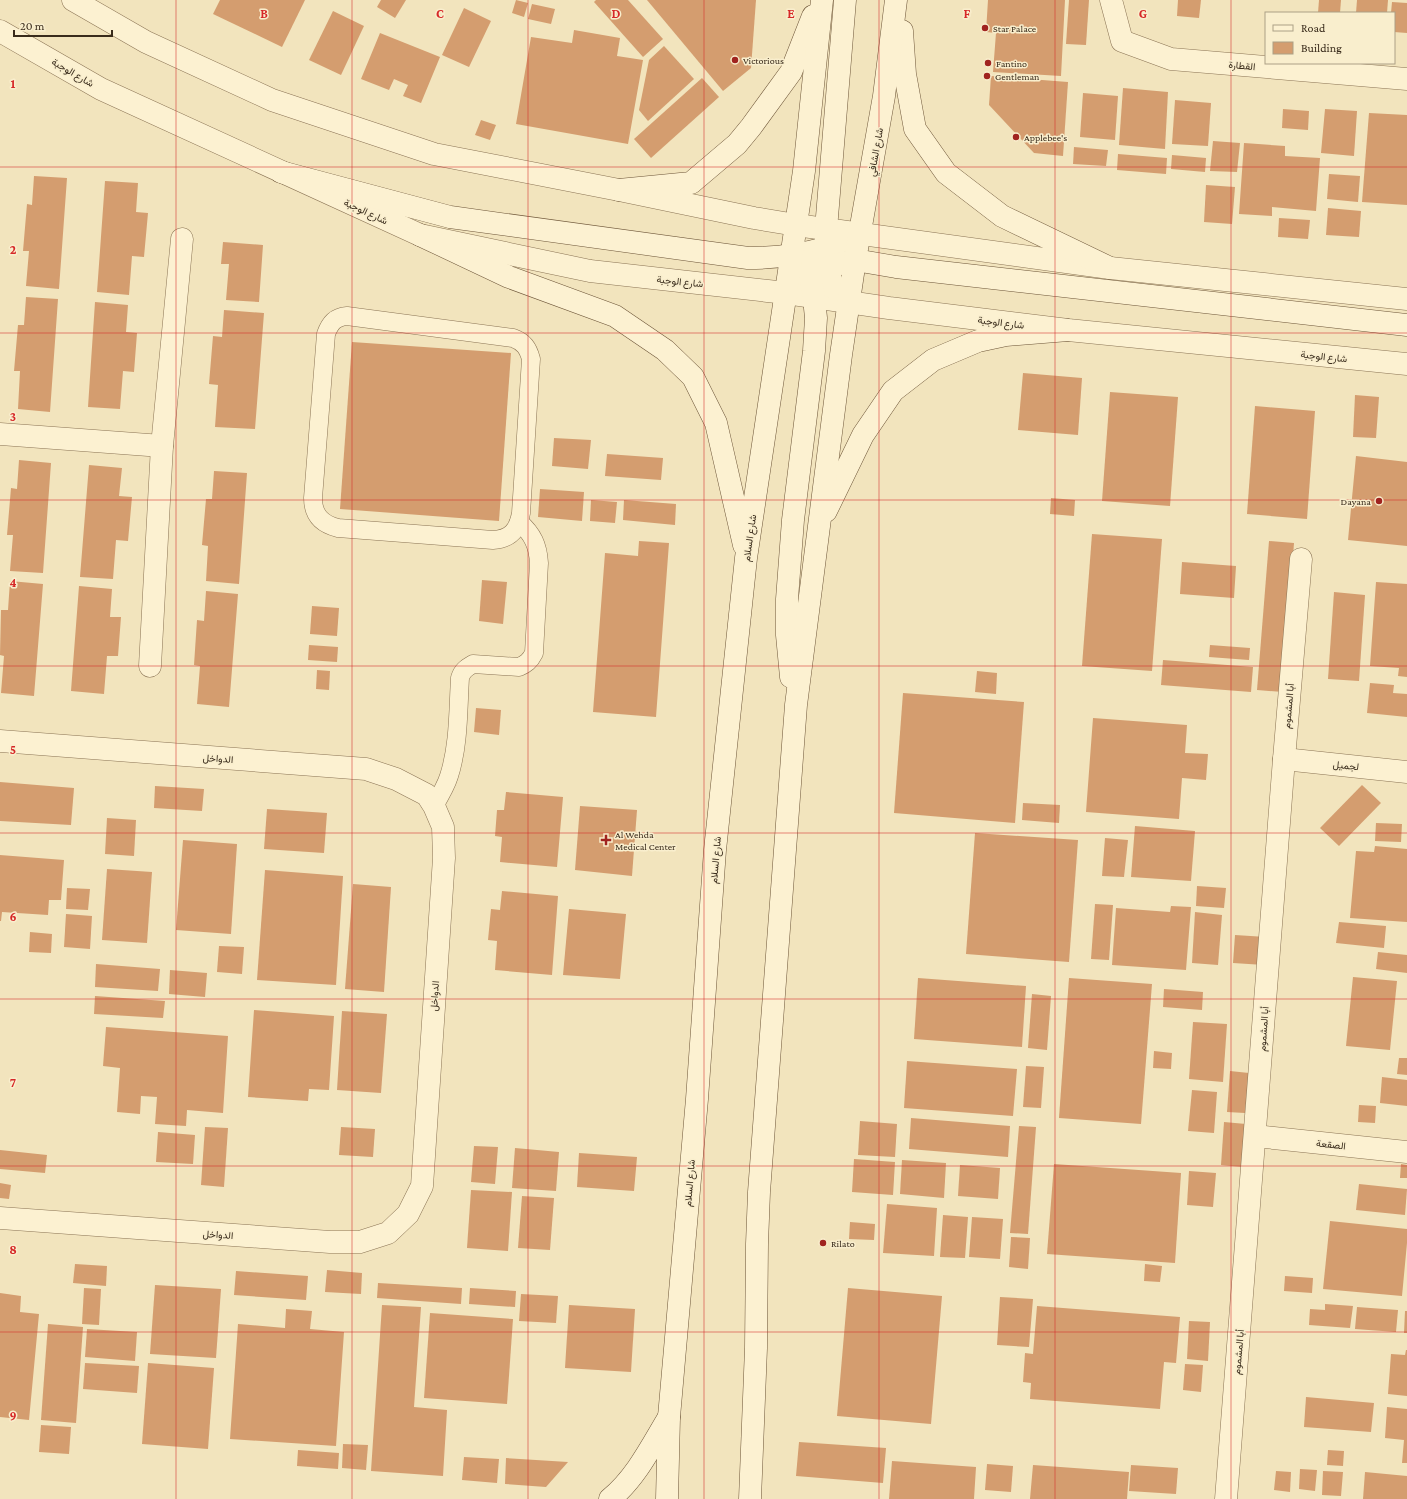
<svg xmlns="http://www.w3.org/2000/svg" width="1407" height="1499" viewBox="0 0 1407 1499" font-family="'Crimson Pro',Vazirmatn,serif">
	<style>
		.building { fill: #d49d6f }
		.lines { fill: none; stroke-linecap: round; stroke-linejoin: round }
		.service-casing { stroke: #8b7455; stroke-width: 19 }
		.minor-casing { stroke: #8b7455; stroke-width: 23 }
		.tertiary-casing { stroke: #8b7455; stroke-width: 23 }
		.secondary-casing { stroke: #6d5538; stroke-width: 23 }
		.service { stroke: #fcf1d1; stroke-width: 18 }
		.minor { stroke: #fcf1d1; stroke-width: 22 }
		.tertiary { stroke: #fcf1d1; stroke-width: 22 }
		.secondary { stroke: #fcf1d1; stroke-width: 22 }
		.grid { fill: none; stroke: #d62828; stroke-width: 1; stroke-opacity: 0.55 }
		.poi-dot { fill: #a0231f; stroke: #f9eecd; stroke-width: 1.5 }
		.labels { text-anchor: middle; stroke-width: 3; stroke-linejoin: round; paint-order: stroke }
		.poi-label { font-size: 10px; fill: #392b1b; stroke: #f9eecd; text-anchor: start }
		.street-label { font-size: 10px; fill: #392b1b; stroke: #f9eecd }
		.grid-label { font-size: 13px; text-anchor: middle; font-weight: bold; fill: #d62828; stroke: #f9eecd; stroke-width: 3; stroke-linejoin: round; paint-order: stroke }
	</style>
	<rect width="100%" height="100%" fill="#f2e4bd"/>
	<g class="building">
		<path d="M220,0H305L282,47L213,14Z"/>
		<path d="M381,0H406L395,18L377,7Z"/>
		<path d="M516,0L528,3L524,17L512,13Z"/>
		<path d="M596,0H628L663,39L643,57L594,2Z"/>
		<path d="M647,0H756L751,68L723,91Z"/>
		<path d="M988,0H1065L1061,76L993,72L996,33L986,32Z"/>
		<path d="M1069,0H1089L1086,45L1066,44Z"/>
		<path d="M1178,0H1201L1199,18L1177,16Z"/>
		<path d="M1319,0H1341L1340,13H1318Z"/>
		<path d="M1357,0H1388L1387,13H1356Z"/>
		<path d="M1392,2L1407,3V33L1394,32V13H1391Z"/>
		<path d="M532,4L555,9L551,24L528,19Z"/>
		<path d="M464,8L491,21L469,67L442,55Z"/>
		<path d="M333,11L364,26L341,75L309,60Z"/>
		<path d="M574,30L620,38L617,56L643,60L628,144L516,124L531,37L572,43Z"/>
		<path d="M380,33L440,57L421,103L403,96L408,85L394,79L389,90L361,79Z"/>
		<path d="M664,46L694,79L648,121L639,110L649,60Z"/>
		<path d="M991,76L1068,82L1063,156L1034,153L989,105Z"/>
		<path d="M702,78L719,97L651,158L634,139Z"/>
		<path d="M1123,88L1168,92L1165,149L1119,145Z"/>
		<path d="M1083,93L1118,96L1115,140L1080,137Z"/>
		<path d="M1175,100L1211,103L1208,146L1172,144Z"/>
		<path d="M1283,109L1309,111L1308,130L1282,128Z"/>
		<path d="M1325,109L1357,111L1354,156L1321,153Z"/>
		<path d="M1369,113L1407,115V205L1362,202Z"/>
		<path d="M481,120L496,125L490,140L475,135Z"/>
		<path d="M1213,141L1240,143L1237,172L1210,171Z"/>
		<path d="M1244,143L1285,146V156L1320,158L1316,211L1272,207V216L1239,214Z"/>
		<path d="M1074,147L1108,150L1106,166L1073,164Z"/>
		<path d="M1118,154L1167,158L1166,174L1117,170Z"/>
		<path d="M1172,155L1206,158L1205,172L1171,169Z"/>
		<path d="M1329,174L1360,176L1358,202L1327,199Z"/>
		<path d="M34,176L67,178L59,289L26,286L29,251H23L27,204L32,205Z"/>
		<path d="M105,181L138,183L136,212L148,213L144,257L132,256L129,295L97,292Z"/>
		<path d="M1206,185L1235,187L1232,224L1204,222Z"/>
		<path d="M1328,208L1361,211L1359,237L1326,235Z"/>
		<path d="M1279,218L1310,220L1308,239L1278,237Z"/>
		<path d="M223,242L263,245L259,302L226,300L229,264H221Z"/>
		<path d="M26,297L58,299L50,412L18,409L20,371H14L18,325H24Z"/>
		<path d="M95,302L128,305L126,332L137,333L134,372L123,371L120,409L88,407Z"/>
		<path d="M224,310L264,313L255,429L215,427L218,385L209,384L213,336L222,337Z"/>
		<path d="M352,342L511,353L499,521L340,509Z"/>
		<path d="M1023,373L1082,378L1078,435L1018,430Z"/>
		<path d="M1110,392L1178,397L1170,506L1102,501Z"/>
		<path d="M1355,395L1379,397L1376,438L1353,437Z"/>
		<path d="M1255,406L1315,411L1307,519L1247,514Z"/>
		<path d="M554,438L591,440L588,469L552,466Z"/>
		<path d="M607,454L663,458L661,480L605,476Z"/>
		<path d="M1356,456L1407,462V546L1348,540Z"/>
		<path d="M19,460L51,463L43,573L10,571L13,535H7L11,488L17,489Z"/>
		<path d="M89,465L122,468L119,496L132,497L128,541L116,540L113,579L80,577Z"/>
		<path d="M214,471L247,473L239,584L206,581L208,546L202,545L206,499H212Z"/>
		<path d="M540,489L584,492L582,521L538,517Z"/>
		<path d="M1051,498L1075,500L1074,516L1050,514Z"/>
		<path d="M591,500L617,502L615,523L590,521Z"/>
		<path d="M624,500L676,504L675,525L623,520Z"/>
		<path d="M1092,534L1162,539L1152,671L1082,666Z"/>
		<path d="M639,541L669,543L656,717L593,712L605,553L638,556Z"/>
		<path d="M1269,541L1294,543L1283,692L1257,690Z"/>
		<path d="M1182,562L1236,566L1234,598L1180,594Z"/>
		<path d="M482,580L507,582L503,624L479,621Z"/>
		<path d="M10,581L43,584L34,696L1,693L4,656L0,655L1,610H8Z"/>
		<path d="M1376,582L1407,584V677L1398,676L1399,668L1370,666Z"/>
		<path d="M79,586L112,589L110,617H121L118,656H107L104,694L71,691Z"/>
		<path d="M206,591L238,594L229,707L197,704L200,666L194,665L197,620L204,621Z"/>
		<path d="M1334,592L1365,595L1359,681L1328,679Z"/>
		<path d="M312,606L339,608L337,636L310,634Z"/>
		<path d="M309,645L338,647L337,662L308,660Z"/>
		<path d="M1210,645L1250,648L1249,660L1209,657Z"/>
		<path d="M1163,660L1253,667L1251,692L1161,685Z"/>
		<path d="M317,670L330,671L329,690L316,689Z"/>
		<path d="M977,671L997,673L996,694L975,692Z"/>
		<path d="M1370,683L1394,685L1393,693L1407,694V717L1367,713Z"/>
		<path d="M903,693L1024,702L1015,823L894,813Z"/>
		<path d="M476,708L501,710L499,735L474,732Z"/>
		<path d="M1093,718L1187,725L1185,753L1208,754L1206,780L1182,778L1179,819L1086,812Z"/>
		<path d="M0,782L74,788L71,825L0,821Z"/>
		<path d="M1362,785L1381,803L1339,846L1320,828Z"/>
		<path d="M155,786L204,789L202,811L154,808Z"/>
		<path d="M506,792L563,797L557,867L500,862L502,837L495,836L497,810H504Z"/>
		<path d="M1023,803L1060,805L1059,823L1022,820Z"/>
		<path d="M580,806L637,810L632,876L575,870Z"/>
		<path d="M267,809L327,813L324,853L264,849Z"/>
		<path d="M107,818L136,820L134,856L105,854Z"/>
		<path d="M1376,823L1402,824L1401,842L1375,841Z"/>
		<path d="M1135,826L1195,831L1191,881L1131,877Z"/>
		<path d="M975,833L1078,840L1069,962L966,954Z"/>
		<path d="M1105,838L1128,840L1124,877L1102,876Z"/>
		<path d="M183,840L237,844L231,934L176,930Z"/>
		<path d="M1375,846L1407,849V922L1350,918L1356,851L1374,852Z"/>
		<path d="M0,855L64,860L61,900H49L48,915L2,912L1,921H0Z"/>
		<path d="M107,869L152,872L147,943L102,940Z"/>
		<path d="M265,870L343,876L336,985L257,980Z"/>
		<path d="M353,884L391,887L384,992L345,989Z"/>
		<path d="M1197,886L1226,888L1224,908L1196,906Z"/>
		<path d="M67,888L90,889L88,910L66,909Z"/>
		<path d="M502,891L558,896L552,975L495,970L497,941L488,940L491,909L500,910Z"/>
		<path d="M1095,904L1113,905L1109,960L1091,959Z"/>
		<path d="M1171,906L1191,907L1186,970L1112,965L1116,908L1170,912Z"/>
		<path d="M569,909L626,914L620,979L563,975Z"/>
		<path d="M1195,912L1222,915L1218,965L1192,963Z"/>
		<path d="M66,914L92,916L90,949L64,947Z"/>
		<path d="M1339,922L1386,926L1384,948L1336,943Z"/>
		<path d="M30,932L52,934L51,953L29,952Z"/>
		<path d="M1235,935L1266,937L1264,965L1233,963Z"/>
		<path d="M219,946L244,947L242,974L217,972Z"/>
		<path d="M1378,952L1407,955V973L1376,969Z"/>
		<path d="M96,964L160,969L158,991L95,987Z"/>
		<path d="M170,970L207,973L205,997L169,994Z"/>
		<path d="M1353,977L1397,981L1390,1050L1346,1046Z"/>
		<path d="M918,978L1026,986L1022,1047L914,1039Z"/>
		<path d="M1069,978L1152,984L1141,1124L1059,1118Z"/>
		<path d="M1164,989L1203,992L1202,1010L1163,1007Z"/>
		<path d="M1032,994L1051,996L1047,1050L1028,1048Z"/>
		<path d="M95,996L165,1001L163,1018L94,1014Z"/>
		<path d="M254,1010L334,1016L329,1090L309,1089L308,1101L248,1097Z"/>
		<path d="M342,1011L387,1014L381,1093L337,1090Z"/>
		<path d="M1193,1022L1227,1024L1223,1082L1189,1079Z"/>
		<path d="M106,1027L228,1036L223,1113L187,1110L186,1126L155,1124L157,1097L141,1096L140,1114L117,1112L120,1068L103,1066Z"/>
		<path d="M1154,1051L1172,1053L1171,1069L1153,1068Z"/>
		<path d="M1399,1058H1407V1075L1397,1074Z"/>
		<path d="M907,1061L1017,1069L1013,1116L904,1108Z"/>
		<path d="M1026,1066L1044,1067L1041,1108L1023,1107Z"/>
		<path d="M1230,1071L1249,1073L1245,1113L1227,1112Z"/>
		<path d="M1382,1077L1407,1080V1106L1380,1103Z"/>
		<path d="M1192,1090L1217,1092L1214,1133L1188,1131Z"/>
		<path d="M1359,1105L1376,1106L1375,1123L1358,1122Z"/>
		<path d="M911,1118L1010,1126L1008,1157L909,1149Z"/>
		<path d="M860,1121L897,1124L895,1157L858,1155Z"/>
		<path d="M1224,1122L1246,1124L1243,1167L1221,1165Z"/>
		<path d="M1019,1126L1036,1127L1028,1234L1010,1233Z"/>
		<path d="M205,1127L228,1128L224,1187L201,1185Z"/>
		<path d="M341,1127L375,1129L373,1157L339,1155Z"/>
		<path d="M158,1132L195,1135L193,1164L156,1162Z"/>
		<path d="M474,1146L498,1147L495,1184L471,1182Z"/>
		<path d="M515,1148L559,1152L556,1191L512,1188Z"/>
		<path d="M0,1150L47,1155L45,1173L0,1169Z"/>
		<path d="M579,1153L637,1157L634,1191L577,1187Z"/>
		<path d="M854,1159L895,1162L893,1195L852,1192Z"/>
		<path d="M902,1160L946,1163L944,1198L900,1194Z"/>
		<path d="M1054,1164L1181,1173L1175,1263L1047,1254Z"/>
		<path d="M1401,1164L1407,1165V1178H1400Z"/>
		<path d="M960,1165L1000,1168L998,1199L958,1196Z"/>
		<path d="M1189,1171L1216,1173L1213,1207L1187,1205Z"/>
		<path d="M0,1183L11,1185L9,1199L0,1198Z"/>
		<path d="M1359,1184L1407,1189L1405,1215L1356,1210Z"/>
		<path d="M471,1190L512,1192L508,1251L467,1248Z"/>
		<path d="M522,1196L554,1198L550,1250L518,1248Z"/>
		<path d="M887,1204L937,1208L934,1256L883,1253Z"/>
		<path d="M943,1215L968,1217L965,1258L940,1257Z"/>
		<path d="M972,1217L1003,1219L1000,1259L969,1257Z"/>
		<path d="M1330,1221L1407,1229V1243L1402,1296L1323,1289Z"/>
		<path d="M850,1222L875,1224L874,1240L849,1239Z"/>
		<path d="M1011,1237L1030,1238L1028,1269L1009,1267Z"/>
		<path d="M75,1264L107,1266L106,1286L73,1283Z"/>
		<path d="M1145,1264L1162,1266L1160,1282L1144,1281Z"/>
		<path d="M327,1270L362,1273L361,1294L325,1292Z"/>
		<path d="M236,1271L308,1276L306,1300L234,1295Z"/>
		<path d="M1285,1276L1313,1278L1312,1293L1284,1291Z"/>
		<path d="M378,1283L462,1288L461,1304L377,1298Z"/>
		<path d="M155,1285L221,1289L216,1358L150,1354Z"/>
		<path d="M84,1288L101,1289L99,1325L82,1324Z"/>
		<path d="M470,1288L516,1291L515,1307L469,1304Z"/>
		<path d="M848,1288L942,1296L931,1424L837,1416Z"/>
		<path d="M0,1293L21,1296L20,1312L39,1314L29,1420L0,1417Z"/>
		<path d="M521,1294L558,1296L556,1323L519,1321Z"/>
		<path d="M1000,1297L1033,1299L1029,1347L997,1345Z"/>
		<path d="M1325,1304L1353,1306L1350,1328L1309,1325L1310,1309L1325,1310Z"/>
		<path d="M382,1305L421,1307L414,1407L447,1410L443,1476L371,1471Z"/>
		<path d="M569,1305L635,1309L631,1372L565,1368Z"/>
		<path d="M1037,1306L1180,1317L1176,1363L1164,1362L1160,1409L1030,1399L1031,1383L1023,1382L1025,1353L1033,1354Z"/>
		<path d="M1357,1307L1398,1310L1396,1332L1355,1329Z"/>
		<path d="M286,1309L312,1311L310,1329L344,1332L336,1446L230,1439L238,1324L285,1328Z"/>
		<path d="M1405,1311H1407V1333H1404Z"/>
		<path d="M430,1313L513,1319L507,1404L424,1398Z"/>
		<path d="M1189,1321L1210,1322L1208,1361L1187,1359Z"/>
		<path d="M48,1324L83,1327L76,1423L41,1420Z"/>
		<path d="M87,1329L137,1332L135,1361L85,1357Z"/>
		<path d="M1406,1350H1407V1396L1388,1394L1391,1354L1405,1355Z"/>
		<path d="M85,1363L139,1366L137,1393L83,1389Z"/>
		<path d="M148,1363L214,1368L208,1449L142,1444Z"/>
		<path d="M1185,1364L1203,1365L1201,1392L1183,1390Z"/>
		<path d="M1306,1397L1374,1403L1371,1432L1304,1427Z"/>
		<path d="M1387,1407L1407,1409V1463H1402L1404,1440L1385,1438Z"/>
		<path d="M41,1425L71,1427L69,1454L39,1452Z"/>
		<path d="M799,1442L886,1448L883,1483L796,1476Z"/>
		<path d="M343,1444L368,1445L366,1470L342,1468Z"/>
		<path d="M298,1450L339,1453L338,1469L297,1466Z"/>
		<path d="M1328,1450L1344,1451L1343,1466L1327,1465Z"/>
		<path d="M464,1457L499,1459L497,1483L462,1480Z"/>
		<path d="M506,1458L568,1462L546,1487L505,1484Z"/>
		<path d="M892,1461L976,1467L974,1499H889Z"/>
		<path d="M987,1464L1013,1466L1011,1492L985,1490Z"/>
		<path d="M1033,1465L1129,1472L1127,1499H1030Z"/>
		<path d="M1131,1465L1178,1468L1176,1494L1129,1491Z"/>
		<path d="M1300,1469L1317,1470L1315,1491L1299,1489Z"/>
		<path d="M1276,1471L1291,1472L1290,1492L1274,1490Z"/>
		<path d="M1323,1471L1343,1472L1341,1496L1322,1495Z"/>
		<path d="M1365,1472L1407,1476V1499H1363Z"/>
	</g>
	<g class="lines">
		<defs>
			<g id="service">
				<path d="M347,316L513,338C524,342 528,348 531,359L521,513C518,531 510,539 493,540L338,528C322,524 313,515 313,498L326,334C330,323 335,317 347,316Z"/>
				<path d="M434,806C440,796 446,786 449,776C459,745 458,710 460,678C462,671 466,668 473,664L519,667C526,664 530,661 534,653L539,563C538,546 533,534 519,522"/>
			</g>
			<g id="minor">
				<path d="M1111,0L1122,41L1171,59L1407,79"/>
				<path d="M0,434L162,446"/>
				<path d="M150,666L162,446L182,239"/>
				<path d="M0,741L366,769L396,779L427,795L434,806L443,827L444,858L422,1186L408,1214L388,1233L360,1242H330L0,1218"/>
				<path d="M1284,759L1407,772"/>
				<path d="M1255,1136L1407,1152"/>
				<path d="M1226,1499L1284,759L1301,559"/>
			</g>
			<g id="tertiary">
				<path d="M73,0L146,42L272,100L434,154L619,190L754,218L796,225L1110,268L1407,299"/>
				<path d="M0,31L101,89L420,235L590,271L786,293L889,308L1068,330L1407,364"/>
			</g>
			<g id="secondary">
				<path d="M845,0L826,229C826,248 825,272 835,288C839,294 844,298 848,303"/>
				<path d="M902,31L905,74L915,129L946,173L1002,216L1110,268"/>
				<path d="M281,172L450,217L748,258C774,258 800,255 825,248C837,244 848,238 859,234"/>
				<path d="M619,190L691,183L737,144L751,127L791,72L813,16"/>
				<path d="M420,235L509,277L615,316L665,350L693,377L716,423L744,545"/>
				<path d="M786,293L799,281L811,275L828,267L855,260L896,267L1407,325"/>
				<path d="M826,511L863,435L893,391L933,360L978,341L1006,335L1068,330"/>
				<path d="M791,677L787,635V599L793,520L814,351L816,318L814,298L808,261"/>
				<path d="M610,1499C636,1478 652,1445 669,1417"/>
				<path d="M667,1499L669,1417L697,1099L715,850L746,558L804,171L822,0"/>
				<path d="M750,1499L756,1348L757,1244L759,1192L796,705L841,355L855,260L884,96L896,0"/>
			</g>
		</defs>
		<use href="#service" class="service-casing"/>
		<use href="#minor" class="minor-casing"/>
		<use href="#tertiary" class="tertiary-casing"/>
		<use href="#secondary" class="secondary-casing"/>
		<use href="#service" class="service"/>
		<use href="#minor" class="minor"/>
		<use href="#tertiary" class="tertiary"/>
		<use href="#secondary" class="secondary"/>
	</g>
	<path class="grid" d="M176,0V1499M352,0V1499M528,0V1499M704,0V1499M879,0V1499M1055,0V1499M1231,0V1499M0,167H1407M0,333H1407M0,500H1407M0,666H1407M0,833H1407M0,999H1407M0,1166H1407M0,1332H1407"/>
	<g class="poi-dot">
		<circle cx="985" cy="28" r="4"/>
		<circle cx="735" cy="60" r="4"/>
		<circle cx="988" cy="63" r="4"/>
		<circle cx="987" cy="76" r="4"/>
		<circle cx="1016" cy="137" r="4"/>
		<circle cx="1379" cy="501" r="4"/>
		<path d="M604 834h4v4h4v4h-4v4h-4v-4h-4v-4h4z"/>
		<circle cx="823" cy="1243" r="4"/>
	</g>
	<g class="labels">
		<g class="poi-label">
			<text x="993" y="32">Star Palace</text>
			<text x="743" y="64">Victorious</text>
			<text x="996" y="67">Fantino</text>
			<text x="995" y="80">Gentleman</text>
			<text x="1024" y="141">Applebee's</text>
			<text x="1371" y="505" text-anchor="end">Dayana</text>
			<text x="615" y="838">Al Wehda<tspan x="615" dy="12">Medical Center</tspan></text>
			<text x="831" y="1247">Rilato</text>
		</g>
		<g class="street-label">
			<text transform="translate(1242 65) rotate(5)" y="4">القطارة</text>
			<text transform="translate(73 72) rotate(30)" y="4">شارع الوجبة</text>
			<text transform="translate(875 152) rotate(-80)" y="4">شارع الشافي</text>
			<text transform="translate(366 211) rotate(25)" y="4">شارع الوجبة</text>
			<text transform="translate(680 281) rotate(6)" y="4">شارع الوجبة</text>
			<text transform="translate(1001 322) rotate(7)" y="4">شارع الوجبة</text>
			<text transform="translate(1324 356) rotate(6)" y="4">شارع الوجبة</text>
			<text transform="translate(749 538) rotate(-82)" y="4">شارع السلام</text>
			<text transform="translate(1288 706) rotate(-85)" y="4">أبا المشموم</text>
			<text transform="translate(218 758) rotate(4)" y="4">الدواخل</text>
			<text transform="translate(1346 765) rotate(6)" y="4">لجميل</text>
			<text transform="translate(715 860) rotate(-85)" y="4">شارع السلام</text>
			<text transform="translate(434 996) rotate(-86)" y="4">الدواخل</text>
			<text transform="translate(1263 1029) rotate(-86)" y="4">أبا المشموم</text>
			<text transform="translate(1331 1144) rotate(6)" y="4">الصقعة</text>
			<text transform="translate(689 1183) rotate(-85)" y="4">شارع السلام</text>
			<text transform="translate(218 1234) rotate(4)" y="4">الدواخل</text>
			<text transform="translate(1238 1352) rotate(-85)" y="4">أبا المشموم</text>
		</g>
	</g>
	<g class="grid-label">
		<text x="264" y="18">B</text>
		<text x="440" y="18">C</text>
		<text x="616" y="18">D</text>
		<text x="791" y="18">E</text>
		<text x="967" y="18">F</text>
		<text x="1143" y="18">G</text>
		<text x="13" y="88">1</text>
		<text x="13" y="254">2</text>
		<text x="13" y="421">3</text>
		<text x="13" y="587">4</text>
		<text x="13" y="754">5</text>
		<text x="13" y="921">6</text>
		<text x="13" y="1087">7</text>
		<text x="13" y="1254">8</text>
		<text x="13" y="1420">9</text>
	</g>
	<rect x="1265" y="12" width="130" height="52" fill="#f9eecd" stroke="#aca086"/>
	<rect x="1273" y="25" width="20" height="6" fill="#fcf1d1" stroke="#aca086"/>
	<text x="1301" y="32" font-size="12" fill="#392b1b">Road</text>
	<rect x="1273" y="42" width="20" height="12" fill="#d49d6f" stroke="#aca086"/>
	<text x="1301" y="52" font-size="12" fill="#392b1b">Building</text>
	<path d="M14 30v6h98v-6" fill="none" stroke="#392b1b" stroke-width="2"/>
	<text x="20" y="30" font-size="12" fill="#392b1b" stroke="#f9eecd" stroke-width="3" paint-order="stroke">20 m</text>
</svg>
